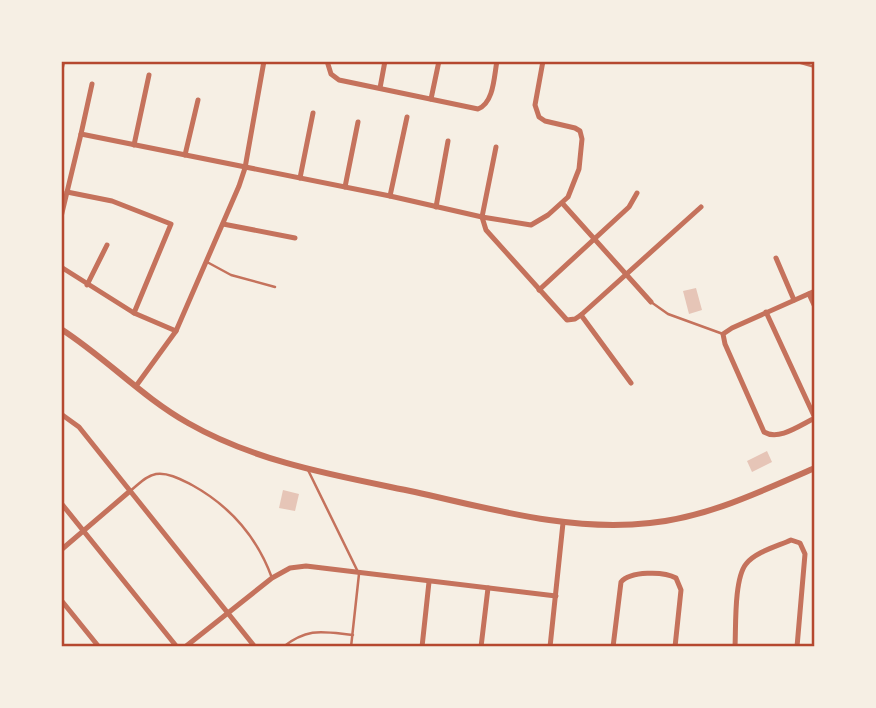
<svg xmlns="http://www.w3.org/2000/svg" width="876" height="708" viewBox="0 0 876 708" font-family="'DejaVu Sans',sans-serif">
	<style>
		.building { fill: #e6c5b7 }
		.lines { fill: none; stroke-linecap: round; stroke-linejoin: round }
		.service { stroke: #c5725c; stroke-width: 2.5 }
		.minor { stroke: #c5725c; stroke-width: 5 }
		.tertiary { stroke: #c5725c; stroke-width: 6 }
		.neatline { fill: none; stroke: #b5482f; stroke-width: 2.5 }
	</style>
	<rect width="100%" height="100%" fill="#f6efe4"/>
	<g class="building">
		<path d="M696,288L702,310L689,314L683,291Z"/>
		<path d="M767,451L772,462L752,472L747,461Z"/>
		<path d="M283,490L299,494L295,511L279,508Z"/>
	</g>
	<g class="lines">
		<g class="service">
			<path d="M794,61L815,67"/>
			<path d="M207,262L231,275L275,287"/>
			<path d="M651,302L668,314L723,334"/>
			<path d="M308,470L359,574L351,647"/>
			<path d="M130,491C138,485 145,476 156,474C168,472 182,480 192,485C230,506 257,537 272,578"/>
			<path d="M283,647C309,627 323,632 353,635"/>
		</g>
		<g class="minor">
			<path d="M327,61L331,74L339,80L478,109C494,103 494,76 497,61"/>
			<path d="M61,70L63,61"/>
			<path d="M380,88L385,61"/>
			<path d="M431,99L439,61"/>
			<path d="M81,134L92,84"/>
			<path d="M134,145L149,75"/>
			<path d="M496,147L482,217L486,230L567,320L575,319L581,315L701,207"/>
			<path d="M185,155L198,100"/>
			<path d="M300,178L313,113"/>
			<path d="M345,187L358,122"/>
			<path d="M67,192L112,201L171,224L134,313"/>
			<path d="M390,196L407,117"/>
			<path d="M563,204L651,302"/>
			<path d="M436,207L448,141"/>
			<path d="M61,217L81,134L390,196L482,217L531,225L548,215L568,197L579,169L582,139L580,131L575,128L545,121L539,117L535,105L543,61"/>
			<path d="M223,224L295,238"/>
			<path d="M776,258L794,300"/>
			<path d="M61,267L134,313L176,331"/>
			<path d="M87,285L107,245"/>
			<path d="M539,290L629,207L637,193"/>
			<path d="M815,291L732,328L723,334L725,344L764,432C779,441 800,425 815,418"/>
			<path d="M809,294L815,307"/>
			<path d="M766,312L815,418"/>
			<path d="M581,315L631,383"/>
			<path d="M136,386L176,331L239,186L245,168L264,61"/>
			<path d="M61,414L79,427L255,647"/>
			<path d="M61,503L177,647"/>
			<path d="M61,550L130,491"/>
			<path d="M61,600L99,647"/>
			<path d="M185,647L272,578L290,568L306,566L556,596"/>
			<path d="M422,647L429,582"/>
			<path d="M481,647L488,588"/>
			<path d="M550,647L563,523"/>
			<path d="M613,647L621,582C630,571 664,571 676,578L681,590L675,647"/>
			<path d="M735,647C736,626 734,579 746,564C755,552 778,546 791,540L800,543L805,554L797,647"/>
		</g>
		<path class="tertiary" d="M61,329C106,358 142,397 188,423C258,463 338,476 415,492C492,509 570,532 650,523C709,517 761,491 815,468"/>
	</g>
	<rect width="876" height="708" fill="none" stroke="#f6efe4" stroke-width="126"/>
	<rect x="63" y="63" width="750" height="582" class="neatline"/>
</svg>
